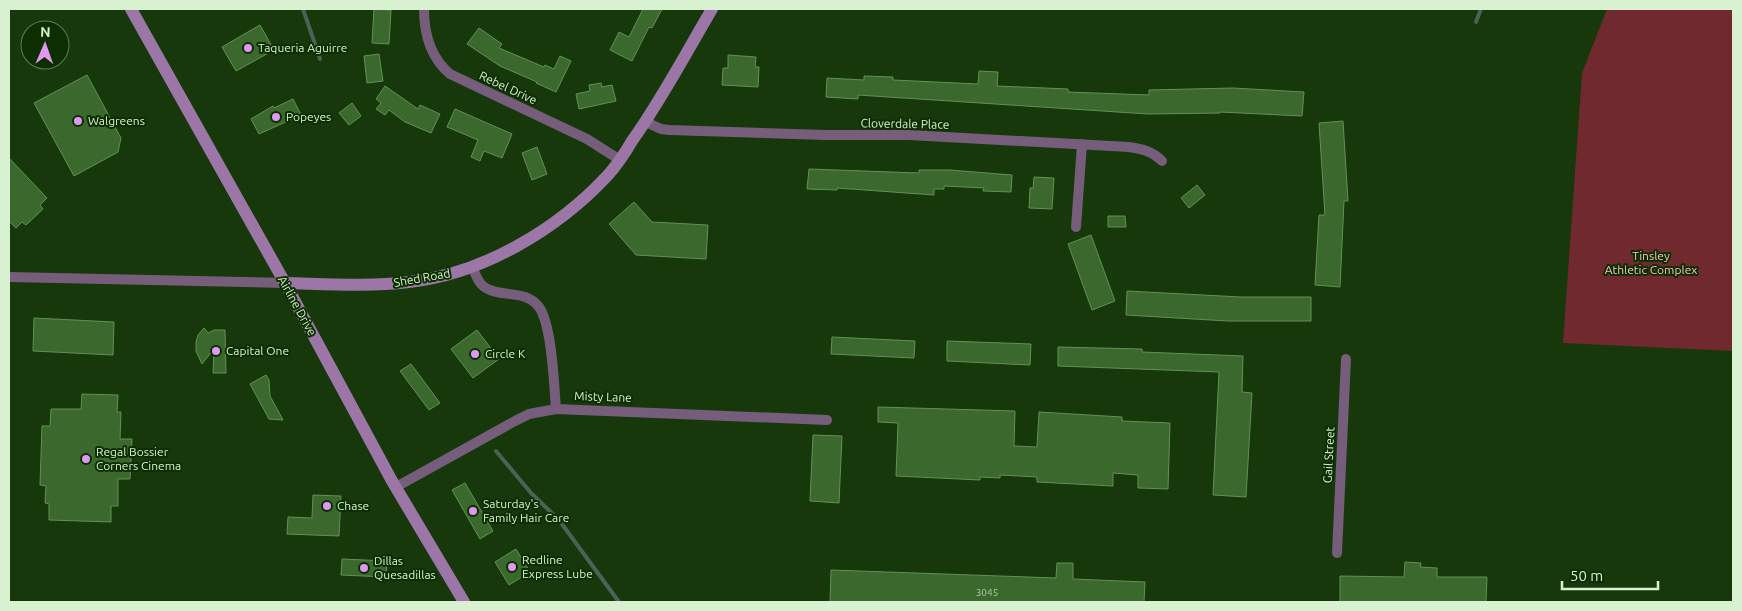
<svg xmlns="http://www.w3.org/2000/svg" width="1742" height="611" viewBox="0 0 1742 611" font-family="Ubuntu,sans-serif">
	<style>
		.green { fill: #70292e }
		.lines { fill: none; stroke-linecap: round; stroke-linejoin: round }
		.stream { stroke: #4c6157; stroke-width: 4 }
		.building { fill: #3b682d; stroke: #629155 }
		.street { stroke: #755d7b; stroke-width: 10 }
		.secondary { stroke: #9c76a6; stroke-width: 12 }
		.poi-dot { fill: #de98f2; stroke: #0c2e01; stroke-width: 2 }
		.labels { text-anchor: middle; stroke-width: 4; stroke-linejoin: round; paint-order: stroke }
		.number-label { font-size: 10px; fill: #b1cfa8 }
		.poi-label { font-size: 12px; fill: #d8f1d1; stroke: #0c2e01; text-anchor: start }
		.street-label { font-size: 12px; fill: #d8f1d1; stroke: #0c2e01 }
		.park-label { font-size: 12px; fill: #f6c0c0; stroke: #0c2e01 }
	</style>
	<rect width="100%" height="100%" fill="#16380b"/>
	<path class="green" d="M1607,9H1733V351L1563,343L1582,73Z"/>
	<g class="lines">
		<g class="stream">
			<path d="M303,9L320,59"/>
			<path d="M1476,22L1481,9"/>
			<path d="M496,451L531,493L559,520L619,602"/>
		</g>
	</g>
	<g class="building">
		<path d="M374,9L391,10L389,44L372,43Z"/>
		<path d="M643,9H662L652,28L649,27L632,61L610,50L619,32L629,37Z"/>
		<path d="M260,25L274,50L236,71L222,47Z"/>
		<path d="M479,28L502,44L499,48L544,67L545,65L554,69L560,56L571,61L556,92L536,83L537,82L500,66L467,44Z"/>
		<path d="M379,54L383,81L367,83L364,56Z"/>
		<path d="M728,55L756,57L755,67H759L758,87L722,85L723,68H728Z"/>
		<path d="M979,71L998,72L997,86L1068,89V92L1149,95V90L1233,88L1304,92L1302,116L1220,112V113L1148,114L858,95V99L826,97L827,78L864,80V76L893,77V80L978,84Z"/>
		<path d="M87,75L121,138L118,152L74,176L34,103Z"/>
		<path d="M601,83L602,87L612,85L616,101L579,109L576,94L590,91L589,85Z"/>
		<path d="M385,86L418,109L420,105L440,114L431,133L405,122L389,110L385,115L376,109L381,103L376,99Z"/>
		<path d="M293,99L301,115L259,134L251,119L273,106L274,108Z"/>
		<path d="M352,103L361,116L349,125L339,113Z"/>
		<path d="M455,109L512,134L502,158L484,151L480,161L471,157L478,140L447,127Z"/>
		<path d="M1343,121L1348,201H1344L1340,287L1315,285L1319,215H1325L1319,123Z"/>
		<path d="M537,147L547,174L532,180L522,153Z"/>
		<path d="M9,158L47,198L40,205L43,209L26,225L22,222L16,228L9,221Z"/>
		<path d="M809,169L919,173V170H950L1012,175L1011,192L983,191L984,188L944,186V189H934V195L837,188V190L807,189Z"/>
		<path d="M1034,177L1054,178L1052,209L1029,208L1030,188H1033Z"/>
		<path d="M1197,185L1205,195L1189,208L1181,198Z"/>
		<path d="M634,202L652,222L708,225L706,259L636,255L609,224Z"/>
		<path d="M1108,216H1125L1126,227H1108Z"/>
		<path d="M1091,235L1115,301L1092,310L1068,244Z"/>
		<path d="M1127,291L1241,297H1311V321H1228L1126,315Z"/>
		<path d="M34,318L114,322L113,355L33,351Z"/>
		<path d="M204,328L208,333L214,330H225L226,373H213L214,349L202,364L196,351V342L198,335Z"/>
		<path d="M477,330L499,359L473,378L451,349Z"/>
		<path d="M832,337L915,341L914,358L831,354Z"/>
		<path d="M947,341L1031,344L1030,365L947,361Z"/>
		<path d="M1058,347L1142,349V352L1243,356L1242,392L1252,393L1246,497L1213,495L1219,372L1058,366Z"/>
		<path d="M411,364L440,403L429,410L400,371Z"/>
		<path d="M266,375L269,380L270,396L283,420L269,419L250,384Z"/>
		<path d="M82,394L118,395L117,412H121L120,439H132L130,479H118V506H111V522L49,520V504L45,503L46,486L40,485L42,426H50L51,409H81Z"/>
		<path d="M878,407L1015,411L1014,446L1037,447L1039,412L1122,417V421L1170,423L1168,489L1138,488V475L1113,473V486L1037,482V477L1000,475V478L980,477V480L896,476L898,423L878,422Z"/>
		<path d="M813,435L842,436L839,503L810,501Z"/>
		<path d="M465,483L493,531L480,539L452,490Z"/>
		<path d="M313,495L341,496L339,536L287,534L288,517L312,518Z"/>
		<path d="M516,549L530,572L509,585L495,562Z"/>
		<path d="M342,559L387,561L386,577L341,575Z"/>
		<path d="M1405,562L1421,563L1420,567L1437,568V577H1487L1486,602H1340V576L1404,577Z"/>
		<path d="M1057,563H1073V579L1145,582L1144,602H830L831,570L1056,578Z"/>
	</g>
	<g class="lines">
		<g class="street">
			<path d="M424,9C424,34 430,57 450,74L587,139L620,160"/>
			<path d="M646,122L661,129L669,130L825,135H909L1129,147C1142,149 1152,151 1162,161"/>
			<path d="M1076,227L1082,144"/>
			<path d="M472,266C475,273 477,281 483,286C499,299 525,288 539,307C552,325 554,385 556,409"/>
			<path d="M9,277L285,283"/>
			<path d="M396,487L515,421L529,414L556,409L827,420"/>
			<path d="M1337,553L1346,359"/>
		</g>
		<g class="secondary">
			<path d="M131,9L285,283L392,481L464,602"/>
			<path d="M285,283C326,284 368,287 409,282C483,274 558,229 608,175C617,165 625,153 632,141C662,99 686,53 712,9"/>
		</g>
	</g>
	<g class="poi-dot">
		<circle cx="248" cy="48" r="5"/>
		<circle cx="276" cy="117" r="5"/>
		<circle cx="78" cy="121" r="5"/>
		<circle cx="216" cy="351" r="5"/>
		<circle cx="475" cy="354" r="5"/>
		<circle cx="86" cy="459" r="5"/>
		<circle cx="327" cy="506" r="5"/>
		<circle cx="473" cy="511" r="5"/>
		<circle cx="512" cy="567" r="5"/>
		<circle cx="364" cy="568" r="5"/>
	</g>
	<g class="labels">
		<g class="number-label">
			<text x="987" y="596">3045</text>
		</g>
		<g class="poi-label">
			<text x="258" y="52">Taqueria Aguirre</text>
			<text x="286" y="121">Popeyes</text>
			<text x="88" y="125">Walgreens</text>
			<text x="226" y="355">Capital One</text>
			<text x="485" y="358">Circle K</text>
			<text x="96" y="456">Regal Bossier<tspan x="96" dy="14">Corners Cinema</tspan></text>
			<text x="483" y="508">Saturday's<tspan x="483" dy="14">Family Hair Care</tspan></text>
			<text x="337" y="510">Chase</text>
			<text x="522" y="564">Redline<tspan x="522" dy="14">Express Lube</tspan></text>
			<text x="374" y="565">Dillas<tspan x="374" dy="14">Quesadillas</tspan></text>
		</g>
		<g class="street-label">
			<text transform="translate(508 88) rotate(25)" y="4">Rebel Drive</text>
			<text transform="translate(905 124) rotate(1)" y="4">Cloverdale Place</text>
			<text transform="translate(422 278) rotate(-10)" y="4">Shed Road</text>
			<text transform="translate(297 306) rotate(61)" y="4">Airline Drive</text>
			<text transform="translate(603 397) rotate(2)" y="4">Misty Lane</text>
			<text transform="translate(1329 455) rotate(-87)" y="4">Gail Street</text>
		</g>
		<g class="park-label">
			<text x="1651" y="260">Tinsley<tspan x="1651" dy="14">Athletic Complex</tspan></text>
		</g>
	</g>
	<rect width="1742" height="611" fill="none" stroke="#d8f1d1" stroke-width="20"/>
	<g transform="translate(45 45) rotate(2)"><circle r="24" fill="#0c2e01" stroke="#5e7c54"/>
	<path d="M0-4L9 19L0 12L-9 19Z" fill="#de98f2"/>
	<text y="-8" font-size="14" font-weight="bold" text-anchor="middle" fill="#d8f1d1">N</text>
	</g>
	<path d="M1562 581v8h96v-8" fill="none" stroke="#d8f1d1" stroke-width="2.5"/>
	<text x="1570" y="581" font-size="15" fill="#d8f1d1" stroke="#0c2e01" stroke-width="4" paint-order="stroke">50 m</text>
</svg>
